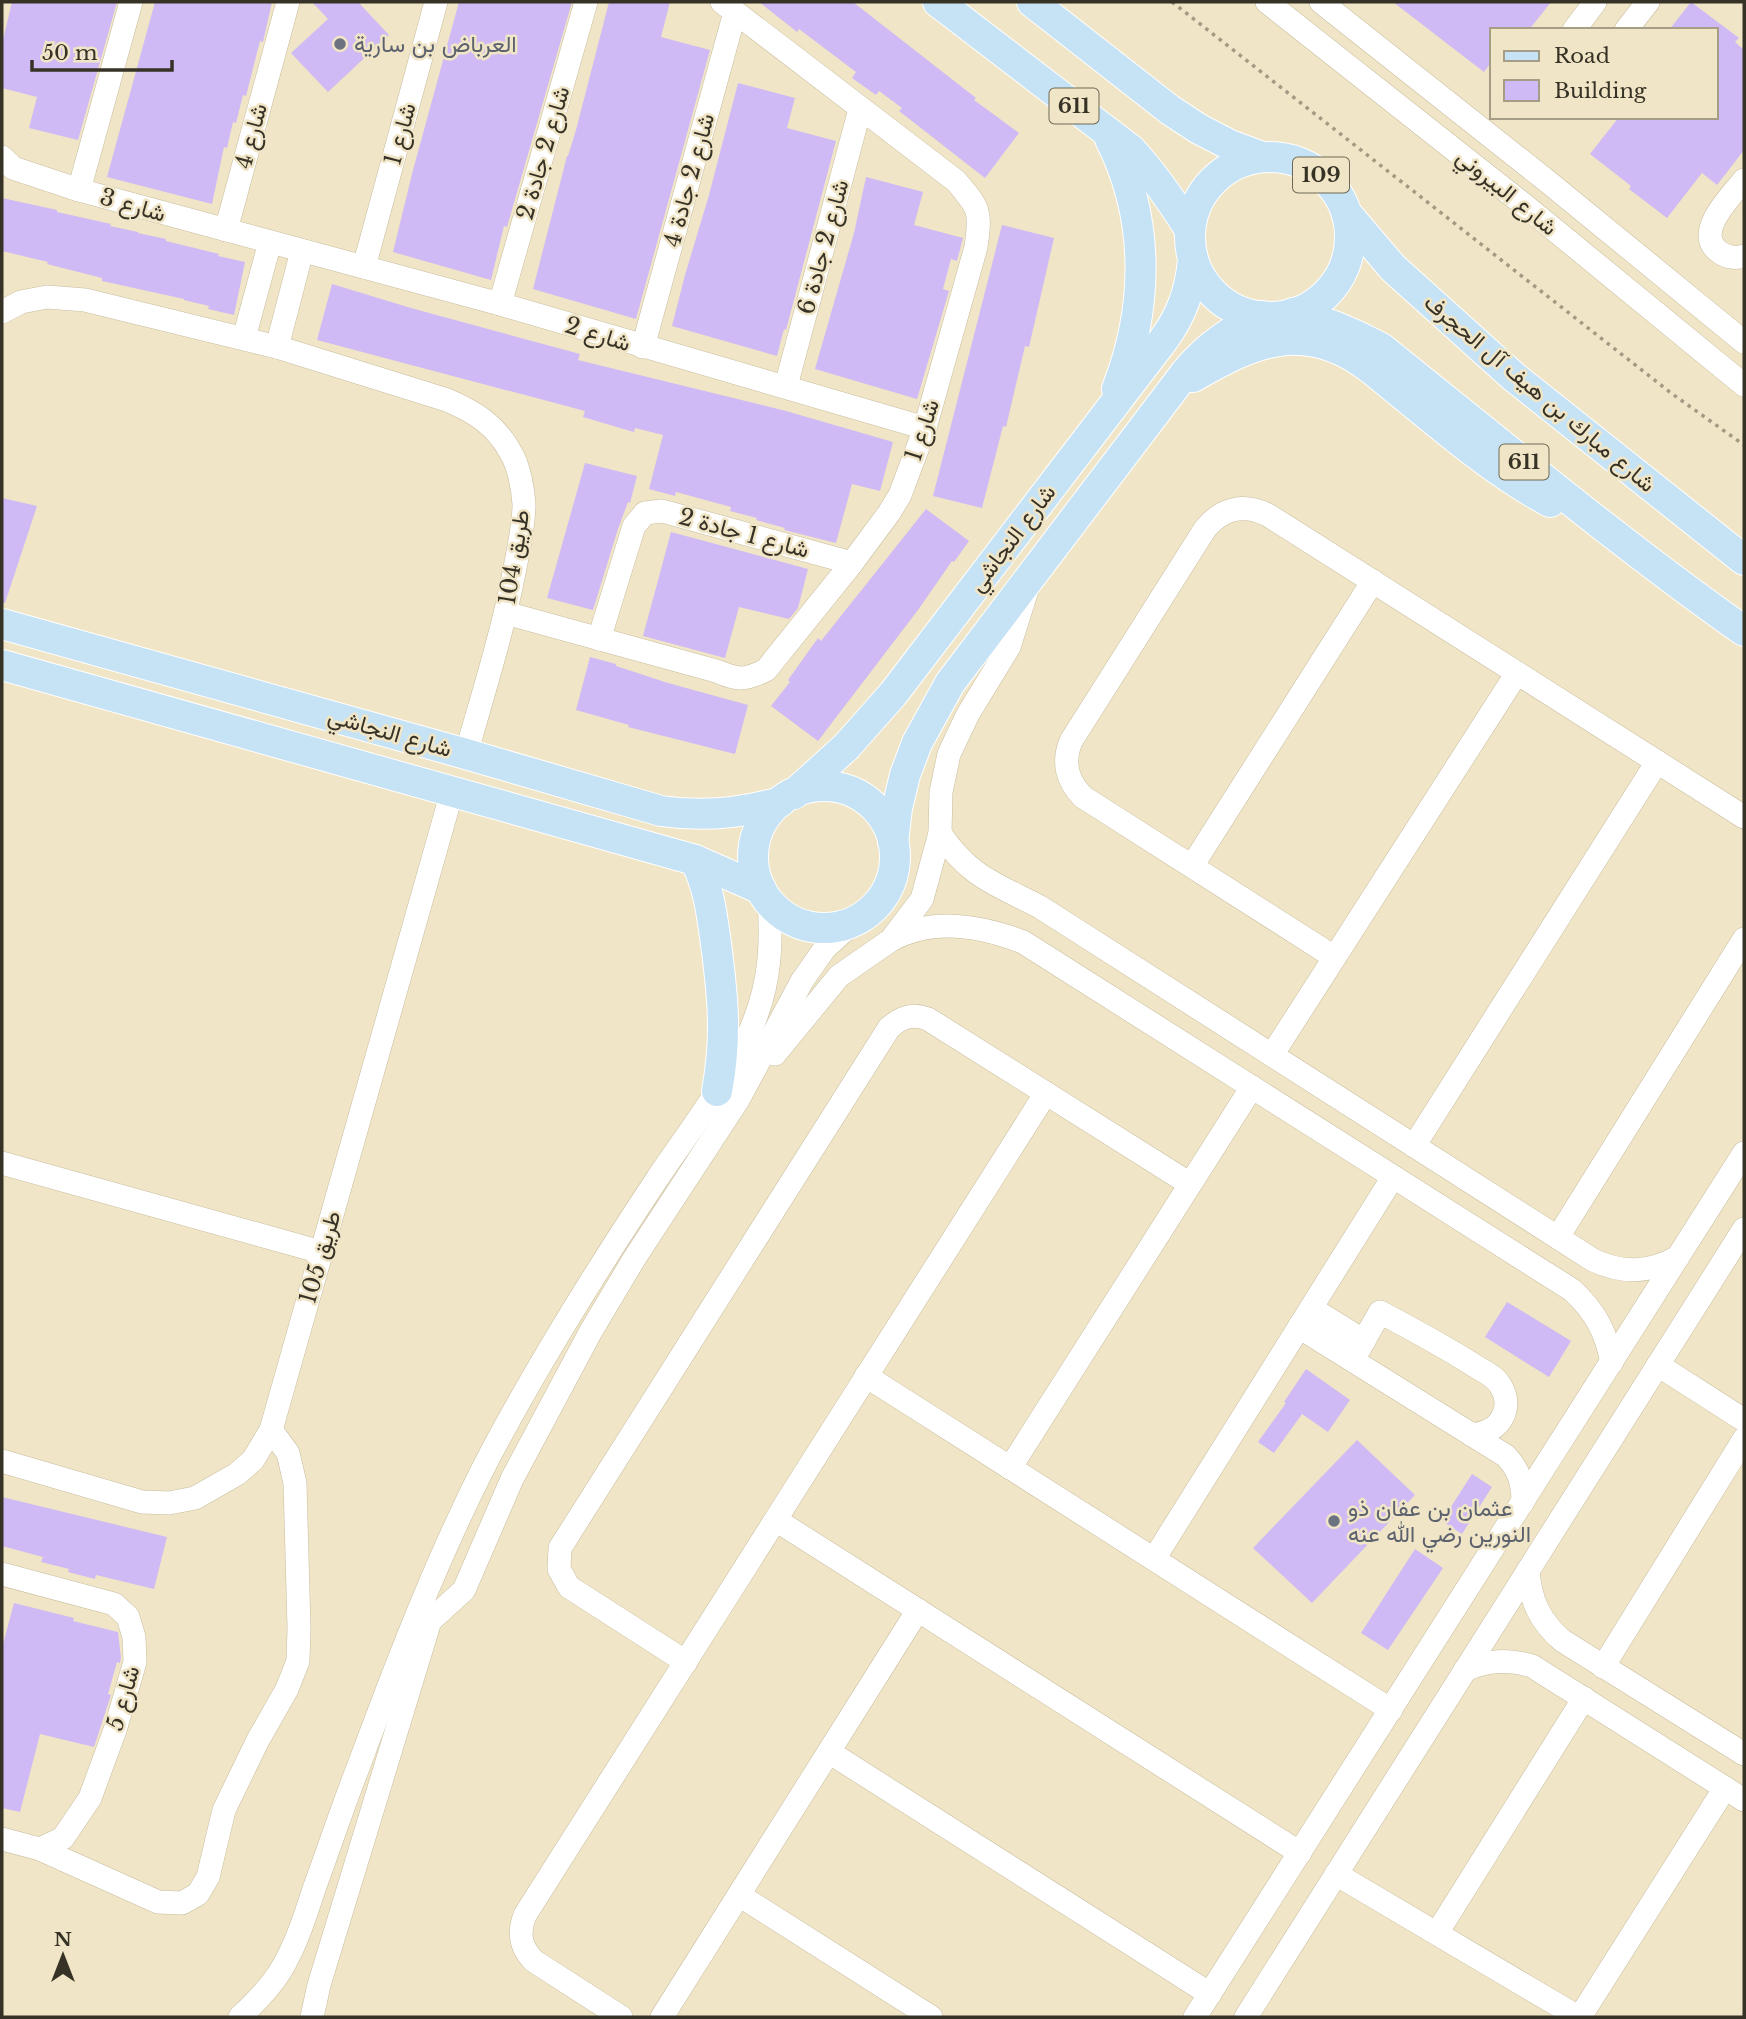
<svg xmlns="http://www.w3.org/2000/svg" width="1746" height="2019" viewBox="0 0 1746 2019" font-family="'Libre Baskerville',Vazirmatn,serif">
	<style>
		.building { fill: #cfbaf6 }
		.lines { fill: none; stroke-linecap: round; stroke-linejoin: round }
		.minor-casing { stroke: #c8bd9f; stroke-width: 24 }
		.major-casing { stroke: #fff; stroke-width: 32 }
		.path { stroke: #a29a83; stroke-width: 3.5; stroke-dasharray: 3.5 5; stroke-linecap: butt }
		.minor { stroke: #fff; stroke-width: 23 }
		.major { stroke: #c6e2f5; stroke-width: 30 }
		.worship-dot { fill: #6b7280; stroke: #f0e5c6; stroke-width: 2.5 }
		.labels { text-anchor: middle; stroke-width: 5; stroke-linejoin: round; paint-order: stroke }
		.shield { fill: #f0e5c6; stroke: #6e6856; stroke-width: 2 }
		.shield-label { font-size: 21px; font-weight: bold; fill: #373226 }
		.worship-label { font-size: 23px; fill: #5b616d; stroke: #f0e5c6; text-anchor: start }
		.street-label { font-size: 23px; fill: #373226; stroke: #f0e5c6 }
	</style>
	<rect width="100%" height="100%" fill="#f0e5c6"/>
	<g class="building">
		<path d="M12,2H117L78,140L29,128L37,97L2,88V44Z"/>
		<path d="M155,2H272L263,42L260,41L246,96L243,95L236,123L233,122L227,148L224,147L212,204L107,177Z"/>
		<path d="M312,2H358L389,35L328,92L291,53L328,19Z"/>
		<path d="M459,2H572L507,227L504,226L491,280L393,252L413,170Z"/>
		<path d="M609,2H670L661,37L710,50L636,319L533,289L567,156H568L576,130Z"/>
		<path d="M759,2H853L976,98L974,100L1019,133L985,178L899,111L902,108L879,91L876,95L852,78L856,72L799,29L797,32Z"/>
		<path d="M1393,2H1551L1529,30H1492V61L1484,72Z"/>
		<path d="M1691,2L1739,38L1735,42L1744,50V150L1717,185L1702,173L1667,218L1629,189L1631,186L1590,154L1619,117H1716V30H1669Z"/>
		<path d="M738,83L795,98L787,128L836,141L786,330L784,329L777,356L672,326L685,275L709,195Z"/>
		<path d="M866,177L923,192L914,225L963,238L957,261L951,259L943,289L949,291L917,399L815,369L854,233Z"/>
		<path d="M2,198L57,210V212L111,224L110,226L138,232V233L166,239V241L219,254L218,256L245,262L234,315L208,309L209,306L184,300V299L102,281V278L47,264L48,262L2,251Z"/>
		<path d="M1002,225L1054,238L1029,347L1025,346L1006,427L1003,426L982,508L933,496Z"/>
		<path d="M332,284L411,308L580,354L578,360L786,411L893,442L880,491L852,484L836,543L784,530L785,528L756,520L757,518L730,511L731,507L676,492L675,496L649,489L663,435L635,428L634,432L610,425L583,417L585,411L317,340Z"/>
		<path d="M585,463L637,476L630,503L628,502L618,529L593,610L547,598Z"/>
		<path d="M2,498L37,506L5,603H2Z"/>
		<path d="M926,509L969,541L954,562L952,561L918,610L818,741L771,706L790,682L788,680L818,638L821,641Z"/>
		<path d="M671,532L808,569L798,608L789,619L739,607L725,658L643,636Z"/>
		<path d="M590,657L616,664V666L668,683L748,705L735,754L628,727L629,725L576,710Z"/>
		<path d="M1507,1302L1571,1341L1549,1377L1485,1337Z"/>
		<path d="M1306,1369L1350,1400L1328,1432L1302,1414L1274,1453L1258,1442L1286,1403L1284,1402Z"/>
		<path d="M1357,1440L1415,1495L1312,1603L1253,1548Z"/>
		<path d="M1472,1474L1492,1487L1462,1534L1442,1521Z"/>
		<path d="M2,1497L167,1537L154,1589L96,1575L95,1579L68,1572L69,1569L41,1562L43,1557L2,1546Z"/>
		<path d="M1415,1549L1443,1568L1388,1650L1361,1633Z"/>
		<path d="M14,1603L74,1618L73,1621L118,1632L121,1658L120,1663L117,1662L108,1694L111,1695L94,1747L40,1734L20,1812L2,1808V1648Z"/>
	</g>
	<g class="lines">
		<defs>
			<g id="minor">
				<path d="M1267,2L1523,204L1744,385"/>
				<path d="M1321,2L1547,181L1744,342"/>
				<path d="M1574,30L1595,2"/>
				<path d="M1626,30L1648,2"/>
				<path d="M2,157L13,168L79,190L500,304L925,428"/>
				<path d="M1744,180C1731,196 1694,232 1718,251C1725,257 1736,259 1744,256"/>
				<path d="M79,190L131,2"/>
				<path d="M226,230L288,2"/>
				<path d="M364,267L436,2"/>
				<path d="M500,304L586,2"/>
				<path d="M2,312L21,302L47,297L85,300L277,347L447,400C475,412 496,425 511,453C519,466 523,489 524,504C524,527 518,551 514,573C502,634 483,694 466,754"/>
				<path d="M244,338L270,242"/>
				<path d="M277,347L302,251"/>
				<path d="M643,347L735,12"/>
				<path d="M786,386L860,109"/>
				<path d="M506,613L716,671C739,680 743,681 766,670L852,563L889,513L900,495L925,428L976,247C981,211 980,209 956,181L722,2"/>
				<path d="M599,639L634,526L645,513L662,511L852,563"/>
				<path d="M940,833C969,877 996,884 1040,907L1593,1260C1623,1274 1649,1273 1678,1257"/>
				<path d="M1192,866L1373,581"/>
				<path d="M891,940C932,917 982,926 1023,942L1572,1290C1595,1311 1606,1332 1612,1362"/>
				<path d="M1334,957L1083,797C1067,781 1062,762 1071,741L1205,529C1222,508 1244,503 1268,515L1744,817"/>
				<path d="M775,1054L839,976L891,940L922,899L940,833L941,792L949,754L968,714L1009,647L1027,590"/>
				<path d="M1272,1055L1517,673"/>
				<path d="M1414,1146L1657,762"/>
				<path d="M2,1163L321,1252"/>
				<path d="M1558,1237L1744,939"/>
				<path d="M1311,1308L1364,1341"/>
				<path d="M1299,1327L1506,1456C1519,1470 1523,1483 1523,1502"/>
				<path d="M1353,1360L1380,1312C1412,1329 1444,1346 1475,1366C1483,1371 1495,1376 1500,1385C1506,1394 1508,1406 1503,1416C1497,1429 1485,1433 1472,1435"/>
				<path d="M1658,1365L1744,1420"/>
				<path d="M866,1376L1391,1710"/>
				<path d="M2,1461L142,1502L169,1503L195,1498L237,1474L253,1460L271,1430L452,792"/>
				<path d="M1010,1468L1252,1087"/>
				<path d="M776,1520L1300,1853"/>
				<path d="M1154,1559L1393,1177"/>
				<path d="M1528,1570C1530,1600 1540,1622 1563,1641L1744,1754"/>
				<path d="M2,1574L114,1604L128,1617L134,1637L135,1662L115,1730L90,1798L63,1838L40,1849L2,1839"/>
				<path d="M686,1662L569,1587L559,1569L560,1548L889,1028C901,1017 913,1013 928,1019L1190,1184"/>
				<path d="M1603,1667L1744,1439"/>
				<path d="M1465,1670C1488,1660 1508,1659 1532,1666L1744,1800"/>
				<path d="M829,1752L1210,1994"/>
				<path d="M40,1849L158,1902L182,1903L198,1894L208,1877L224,1810L258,1740L287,1689L298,1661L299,1628L295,1483L288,1453L271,1430"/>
				<path d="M1336,1874L1578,2017"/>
				<path d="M739,1895L931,2017"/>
				<path d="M1437,1933L1584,1698"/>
				<path d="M240,2017C255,2003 270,1988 281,1970C296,1945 305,1917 314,1889C329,1848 343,1806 359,1765C398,1660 439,1553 491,1453C541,1359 598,1268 657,1179C689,1131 735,1073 755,1019C770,980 772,943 769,902"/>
				<path d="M312,2017L319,1985L430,1621L464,1590L512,1479L591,1331L634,1259L738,1100L802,981L825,948L855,921"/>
				<path d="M621,2017L534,1961C520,1947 518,1933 525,1915L1046,1093"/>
				<path d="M662,2017L918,1610"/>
				<path d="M1195,2017L1744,1153"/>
				<path d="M1246,2017L1744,1229"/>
				<path d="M1580,2017L1725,1788"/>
			</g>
			<g id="major">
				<path d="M938,2L1131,150C1154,175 1172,201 1190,230"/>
				<path d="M1032,2L1170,110L1199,129L1230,145L1262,157"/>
				<path d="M1110,139C1150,218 1149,307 1117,389"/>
				<circle cx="1270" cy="237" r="80"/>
				<path d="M1347,214L1393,268L1514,377L1744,560"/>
				<path d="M1293,313C1325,321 1352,332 1381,348C1501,444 1619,543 1744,631"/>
				<path d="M1193,377C1221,361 1253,343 1286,340C1303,339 1322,342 1338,349C1362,359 1383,379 1403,395C1450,433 1496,473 1550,502"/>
				<path d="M2,624L466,754L661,811C703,817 740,814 780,802"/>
				<path d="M2,665L695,860L761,889"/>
				<circle cx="824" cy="857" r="71"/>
				<path d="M794,794L846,747L893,694L1164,339C1182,314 1190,291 1193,260"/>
				<path d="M893,842L897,808L905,775L917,743L950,683L1186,372C1208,346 1231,330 1262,316"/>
				<path d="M695,860C709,887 712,915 716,944C723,997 727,1037 717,1091"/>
			</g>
		</defs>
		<use href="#minor" class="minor-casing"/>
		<use href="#major" class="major-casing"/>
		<path class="path" d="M1172,2L1671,393L1744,445"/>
		<use href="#minor" class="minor"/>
		<use href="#major" class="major"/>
	</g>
	<g class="worship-dot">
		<circle cx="340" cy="44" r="7"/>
		<circle cx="1334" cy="1521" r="7"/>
	</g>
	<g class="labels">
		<g class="shield">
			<rect x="1049.5" y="88.5" width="49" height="35" rx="5"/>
			<rect x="1293" y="157.5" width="56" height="35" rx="5"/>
			<rect x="1499.5" y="444.5" width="49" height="35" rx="5"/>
		</g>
		<g class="shield-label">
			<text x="1074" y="113">611</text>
			<text x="1321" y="182">109</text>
			<text x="1524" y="469">611</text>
		</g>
		<g class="worship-label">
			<text x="354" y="52">العرباض بن سارية</text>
			<text x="1348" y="1516">عثمان بن عفان ذو<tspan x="1348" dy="26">النورين رضي الله عنه</tspan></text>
		</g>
		<g class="street-label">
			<text transform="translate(400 134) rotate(-75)" y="8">شارع 1</text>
			<text transform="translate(251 136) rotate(-75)" y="8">شارع 4</text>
			<text transform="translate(543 153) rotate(-74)" y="8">شارع 2 جادة 2</text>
			<text transform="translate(689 180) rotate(-75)" y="8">شارع 2 جادة 4</text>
			<text transform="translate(1507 192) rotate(39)" y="8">شارع البيروني</text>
			<text transform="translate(133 205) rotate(16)" y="8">شارع 3</text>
			<text transform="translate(823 247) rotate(-75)" y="8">شارع 2 جادة 6</text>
			<text transform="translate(598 334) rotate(17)" y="8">شارع 2</text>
			<text transform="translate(1540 393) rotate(40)" y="8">شارع مبارك بن هيف آل الحجرف</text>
			<text transform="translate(922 430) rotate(-72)" y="8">شارع 1</text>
			<text transform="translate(744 533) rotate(15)" y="8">شارع 1 جادة 2</text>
			<text transform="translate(1012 538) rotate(-53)" y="8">شارع النجاشي</text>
			<text transform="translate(514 557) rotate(-81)" y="8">طريق 104</text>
			<text transform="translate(390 732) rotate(16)" y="8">شارع النجاشي</text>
			<text transform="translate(320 1257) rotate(-74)" y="8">طريق 105</text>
			<text transform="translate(123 1698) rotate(-74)" y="8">شارع 5</text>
		</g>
	</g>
	<rect width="1746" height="2019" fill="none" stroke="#373226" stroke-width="7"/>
	<rect x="1490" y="28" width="228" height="91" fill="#f0e5c6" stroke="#a69d86" stroke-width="2"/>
	<rect x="1504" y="51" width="35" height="10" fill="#c6e2f5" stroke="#a69d86" stroke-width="2"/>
	<text x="1554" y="63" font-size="21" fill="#373226">Road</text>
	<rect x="1504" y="80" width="35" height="21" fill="#cfbaf6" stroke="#a69d86" stroke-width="2"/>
	<text x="1554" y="98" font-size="21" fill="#373226">Building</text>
	<g transform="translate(63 1956)" stroke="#f0e5c6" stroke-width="5" paint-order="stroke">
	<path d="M0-5L12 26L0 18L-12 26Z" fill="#373226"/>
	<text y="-10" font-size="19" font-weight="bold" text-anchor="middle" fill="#373226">N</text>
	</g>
	<path d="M32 60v10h140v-10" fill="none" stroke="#373226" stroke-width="3.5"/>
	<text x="42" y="60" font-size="21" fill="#373226" stroke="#f0e5c6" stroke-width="5" paint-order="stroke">50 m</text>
</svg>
